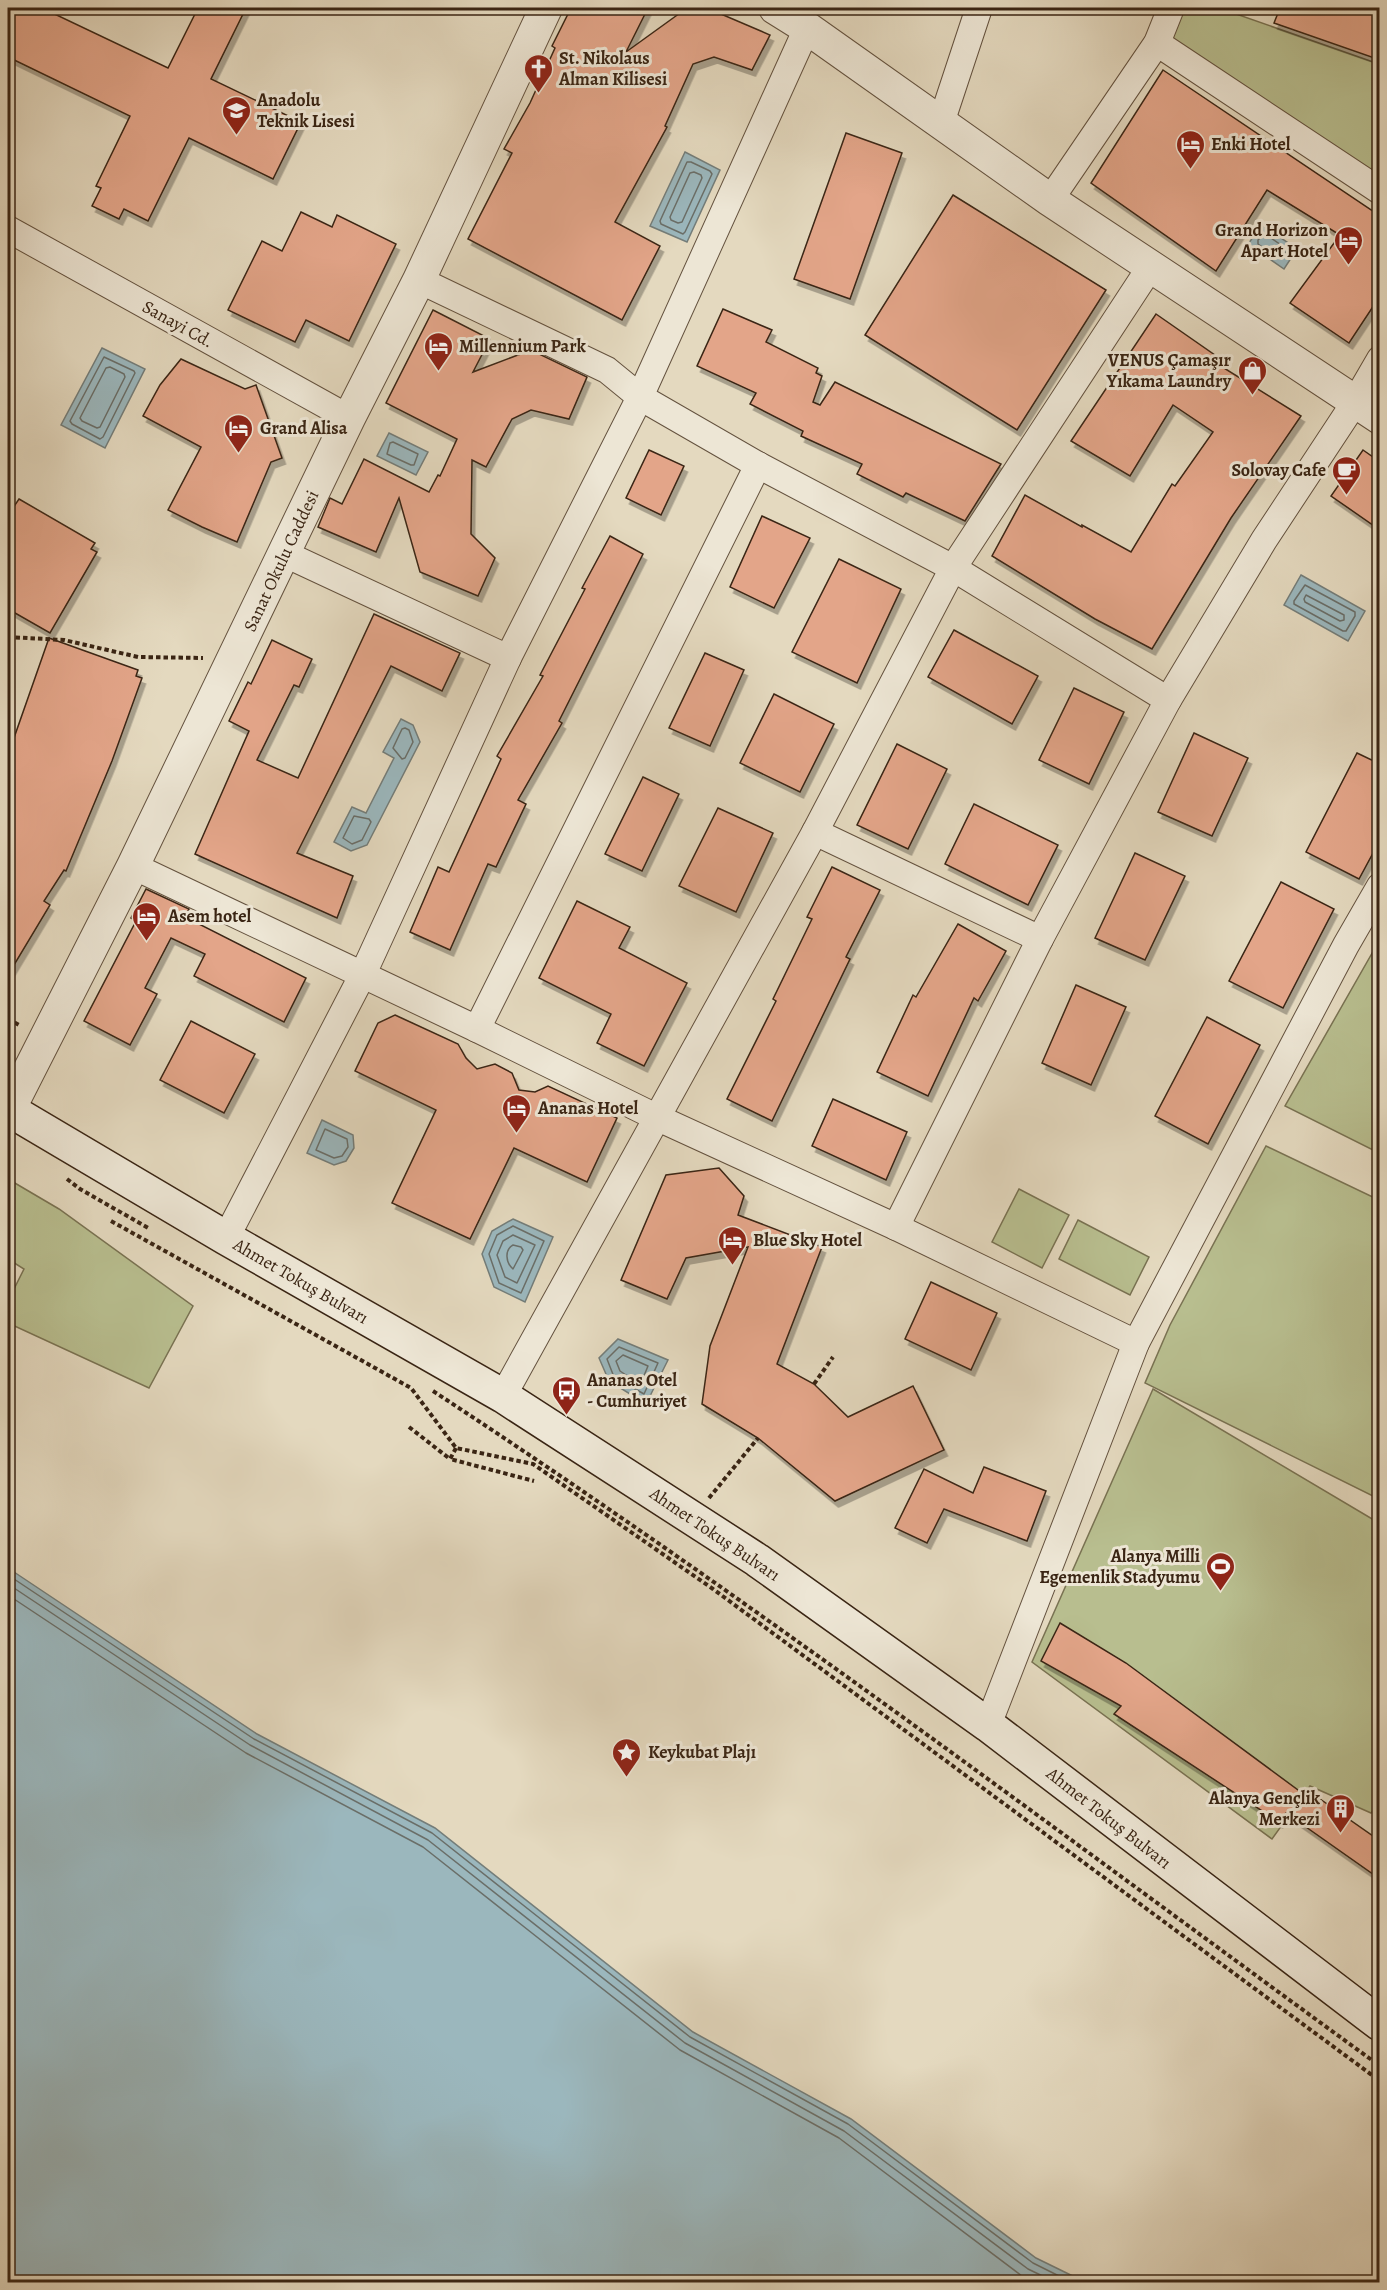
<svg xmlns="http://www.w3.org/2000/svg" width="1387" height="2290" viewBox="0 0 1387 2290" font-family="Alegreya,serif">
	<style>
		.green { fill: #b8be8f; stroke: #797252; stroke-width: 1.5 }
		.water { fill: #9bb7bd; stroke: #747d79; stroke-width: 1.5 }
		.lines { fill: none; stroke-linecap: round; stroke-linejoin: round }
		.shore { stroke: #6a6e68; stroke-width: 1.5 }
		.building { fill: #e3a589; stroke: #3a2514; stroke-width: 1.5; filter: url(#shadow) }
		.minor-casing { stroke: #64523f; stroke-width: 28 }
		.tertiary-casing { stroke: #64523f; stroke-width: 34 }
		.secondary-casing { stroke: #3a2514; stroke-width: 36 }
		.path { stroke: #3a2514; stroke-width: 4; stroke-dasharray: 4.5 3; stroke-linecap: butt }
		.minor { stroke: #ede6d5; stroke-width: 26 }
		.tertiary { stroke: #ede6d5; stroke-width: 32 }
		.secondary { stroke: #ede6d5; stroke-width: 33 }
		.labels { text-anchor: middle; stroke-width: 6; stroke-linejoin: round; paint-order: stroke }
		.poi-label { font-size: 18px; font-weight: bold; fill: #3a2514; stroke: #ede6d5; text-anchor: start }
		.street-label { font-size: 18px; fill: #3a2514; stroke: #ede6d5 }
	</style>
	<defs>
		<filter id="shadow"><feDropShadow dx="3.5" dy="6" stdDeviation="0" flood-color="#0004"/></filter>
	</defs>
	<rect width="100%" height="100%" fill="#e4d9bf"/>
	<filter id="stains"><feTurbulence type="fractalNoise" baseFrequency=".00333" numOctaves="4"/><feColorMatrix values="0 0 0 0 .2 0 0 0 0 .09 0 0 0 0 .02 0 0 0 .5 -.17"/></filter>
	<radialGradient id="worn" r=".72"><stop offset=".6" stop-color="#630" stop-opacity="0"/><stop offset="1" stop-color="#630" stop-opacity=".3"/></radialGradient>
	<g class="green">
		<path d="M1177,8H1219L1379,64V185L1165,41Z"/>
		<path d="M1379,941L1380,1153H1379L1285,1106Z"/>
		<path d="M1266,1146L1379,1200V1499L1145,1383L1170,1325Z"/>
		<path d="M8,1179L59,1209L193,1306L149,1388L8,1323V1301L24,1269L8,1259Z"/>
		<path d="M1019,1189L1069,1215L1042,1268L992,1242Z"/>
		<path d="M1078,1220L1149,1257L1130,1295L1059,1259Z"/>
		<path d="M1153,1389L1379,1523V1803L1371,1813L1310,1786L1272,1839L1032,1662Z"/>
	</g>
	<g class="water">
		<path d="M685,152L720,170L687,242L650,226Z"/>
		<path d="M1262,225L1297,249L1284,269L1248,244Z"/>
		<path d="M102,348L145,369L105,448L61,425Z"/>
		<path d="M389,433L428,452L416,475L377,456Z"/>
		<path d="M1301,575L1365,611L1348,641L1284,605Z"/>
		<path d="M401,719L413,725L420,742L367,845L351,851L334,842L352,807L366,813L394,758L383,752Z"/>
		<path d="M322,1120L353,1135L354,1148L346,1161L334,1165L307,1153Z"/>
		<path d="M513,1219L553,1237L525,1302L494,1287L482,1254L492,1231Z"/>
		<path d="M618,1339L668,1360L646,1404L609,1381L599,1358Z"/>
		<path d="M8,1568L257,1734L435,1828L693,2032L851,2119L1036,2258L1085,2282H8Z"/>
	</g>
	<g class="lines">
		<g class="shore">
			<path d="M687,162H691L710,171L712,174L685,232L683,234L661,224L660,221Z"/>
			<path d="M694,172L701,175L702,178L682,222L678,223L671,220L670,217L690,173Z"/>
			<path d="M1265,234L1287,249L1283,258L1280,259L1258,244V240Z"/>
			<path d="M104,357L134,371L135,373L103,437L100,439L72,424L70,421Z"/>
			<path d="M110,367L124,374L125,377L100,427L97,428L82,421L80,418L106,368Z"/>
			<path d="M393,442L418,454L414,465H411L387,454L390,443Z"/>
			<path d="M1305,585L1355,612V616L1346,631H1343L1294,604V601Z"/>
			<path d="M1306,595L1344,615V620L1340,621L1305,602L1304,599Z"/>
			<path d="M405,728L409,730L413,742L405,758L402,759L393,748L402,729Z"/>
			<path d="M354,816L369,819L371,822L362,840L352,844L343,838Z"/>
			<path d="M325,1129L347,1139L348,1147L342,1156L334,1158L316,1150Z"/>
			<path d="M513,1226L544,1241L521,1293L499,1283L489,1254L497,1235Z"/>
			<path d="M513,1235L535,1245L517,1283L505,1277L497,1255L503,1241Z"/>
			<path d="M513,1245L521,1247L523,1250L513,1269C506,1263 504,1250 513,1245Z"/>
			<path d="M619,1347L658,1363L644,1394L614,1377L607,1359Z"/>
			<path d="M623,1355L648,1366L641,1383H638L620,1371L616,1361Z"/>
			<path d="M8,1575L254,1739L432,1833L690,2037L848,2124L1033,2263L1071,2282"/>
			<path d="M8,1584L250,1745L428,1840L685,2043L844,2131L1028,2269L1055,2282"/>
			<path d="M8,1595L246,1753L423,1847L680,2050L839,2138L1022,2276L1035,2282"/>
		</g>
	</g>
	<g class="building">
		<path d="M8,8H42L168,68L198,8H246L211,79L301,122L273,179L189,138L148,221L124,209L119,219L92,206L101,188L96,186L130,116L8,57Z"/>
		<path d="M571,8H648L626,52L687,8L721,14L770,35L752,70L714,57L693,64L665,126L667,127L615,222L660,246L622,320L468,239L512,153L504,149L530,103L555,48L552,46Z"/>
		<path d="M1280,8H1380V60L1274,23Z"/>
		<path d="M1163,70L1380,216V296L1349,343L1290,303L1340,235L1267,190L1216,271L1091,183Z"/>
		<path d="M846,133L902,153L850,299L794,279Z"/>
		<path d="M953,195L1106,290L1017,430L865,335Z"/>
		<path d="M301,212L332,227L337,215L396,244L349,341L306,320L295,342L228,310L262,241L282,251Z"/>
		<path d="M723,309L772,330L766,342L818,368L816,373L822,376L813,402L820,405L835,382L1001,464L965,521L906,493L903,497L857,474L862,464L801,436L803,431L750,404L756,393L697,366Z"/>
		<path d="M433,310L490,339L473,372L531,350L587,377L569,419L531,410L512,419L486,467L472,460L471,534L495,558L478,596L420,572L399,498L376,552L318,527L330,498L342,504L364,459L429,492L438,475L440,476L457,439L386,403Z"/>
		<path d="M1156,314L1222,360L1219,365L1301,416L1231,518L1152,649L1095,619L992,556L1025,495L1082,527V525L1131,552L1172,484L1175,486L1213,432L1173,405L1130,476L1071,441Z"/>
		<path d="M181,359L245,389L256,385L282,458L271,462L237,542L202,527L168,510L201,447L143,416L160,385Z"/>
		<path d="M649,450L684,466L661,515L626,498Z"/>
		<path d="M1363,450L1380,462V530L1331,496Z"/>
		<path d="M19,499L95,543L91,549L97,552L50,633L8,609V500L15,505Z"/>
		<path d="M762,516L810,538L774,608L730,587Z"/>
		<path d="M610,536L643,554L559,721L562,723L518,800L526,804L496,867L488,864L450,950L410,932L438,867L449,872L501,759L497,756L543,676L540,675L585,589L582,588Z"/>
		<path d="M839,559L901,589L857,683L792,652Z"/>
		<path d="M374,614L460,653L442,691L391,666L297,853L353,876L337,918L195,854L249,731L229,721L248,682L251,684L272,640L312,659L299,687L294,685L257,760L298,778Z"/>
		<path d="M954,630L1038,676L1012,724L928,677Z"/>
		<path d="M49,638L138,670L136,676L142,678L112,761L66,871L64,870L44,901L50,905L8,975V755Z"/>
		<path d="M705,653L744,670L710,746L669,728Z"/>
		<path d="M1074,688L1124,712L1089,784L1039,760Z"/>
		<path d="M774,694L834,724L800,792L740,763Z"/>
		<path d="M1194,733L1248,758L1212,836L1158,812Z"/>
		<path d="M897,744L947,769L908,849L857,825Z"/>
		<path d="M1357,753L1380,764V840L1359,879L1306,852Z"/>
		<path d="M643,777L679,794L642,871L605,854Z"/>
		<path d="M974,804L1058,845L1028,905L945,864Z"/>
		<path d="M718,808L773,833L736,912L679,886Z"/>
		<path d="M1135,853L1185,876L1145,960L1095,938Z"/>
		<path d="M832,867L880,890L846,957L850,959L772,1121L727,1099L776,1001L773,999L812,919L807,917Z"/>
		<path d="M1281,882L1334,909L1283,1008L1229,981Z"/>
		<path d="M146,889L189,909L185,917L306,978L284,1022L194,976L205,954L171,938L145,988L157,994L130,1045L84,1021L136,921L131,918Z"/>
		<path d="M577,901L630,927L619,948L687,983L644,1066L597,1043L611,1014L539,978Z"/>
		<path d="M958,924L1006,951L978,1001L974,998L928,1096L877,1072L913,995L916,997Z"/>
		<path d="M1076,985L1126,1007L1091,1085L1042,1063Z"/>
		<path d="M395,1015L458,1044L466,1058L477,1069L495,1064L512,1073L519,1090L535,1092L548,1086L617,1118L587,1182L514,1148L470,1239L392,1203L436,1110L355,1071L378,1023Z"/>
		<path d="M1207,1017L1260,1045L1208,1144L1155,1116Z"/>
		<path d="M191,1021L255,1054L224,1113L160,1080Z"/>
		<path d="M833,1099L907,1132L886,1180L812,1146Z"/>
		<path d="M719,1168L744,1196L738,1215L822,1247L777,1364L814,1384L848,1417L913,1386L944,1450L835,1501L758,1438L702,1404L710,1346L748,1247L686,1258L667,1299L621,1280L666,1175Z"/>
		<path d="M931,1282L997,1313L971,1370L905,1339Z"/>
		<path d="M984,1467L1046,1491L1027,1541L944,1509L927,1543L895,1528L924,1469L973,1493Z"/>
		<path d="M1060,1623L1126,1663L1317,1804L1320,1799L1380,1841V1879L1286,1813L1279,1822L1114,1714L1121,1706L1041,1661Z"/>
	</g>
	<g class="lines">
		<defs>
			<g id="minor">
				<path d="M1157,43L1380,191"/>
				<path d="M941,123L979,8"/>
				<path d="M1050,200L1157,43L1171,8"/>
				<path d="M8,229L349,418"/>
				<path d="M419,280L607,370L640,397L758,465L953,568L1168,700"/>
				<path d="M285,554L508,658"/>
				<path d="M815,832L1040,939"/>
				<path d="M133,866L477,1029L658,1118L896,1227L1136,1343"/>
				<path d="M477,1029L758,465"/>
				<path d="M896,1227L1040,939L1168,700L1264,540L1355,402L1380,359"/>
				<path d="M226,1238L363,974L508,658L640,397L807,28"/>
				<path d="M503,1396L815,832L953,568L1151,266"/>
				<path d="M988,1725L1136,1343L1346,945L1380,886"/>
			</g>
			<g id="tertiary">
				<path d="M775,8L807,28L1050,200L1380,418"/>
				<path d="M9,1110L133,866L349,418L419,280L546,8"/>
			</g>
			<path id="secondary" d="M8,1109L226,1238L503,1396L757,1560L988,1725L1380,2024"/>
		</defs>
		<use href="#minor" class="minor-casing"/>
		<use href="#tertiary" class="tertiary-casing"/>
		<use href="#secondary" class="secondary-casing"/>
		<g class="path">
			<path d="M8,637L64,640L138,657L203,658"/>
			<path d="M8,1019L21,1026"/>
			<path d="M67,1179L80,1189L150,1229"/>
			<path d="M111,1221L411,1388L456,1448L533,1464L713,1589L1380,2081"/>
			<path d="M814,1384L833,1357"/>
			<path d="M433,1391C757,1603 1066,1838 1380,2066"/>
			<path d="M409,1427L450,1459"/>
			<path d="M456,1448L450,1459L534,1481"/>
			<path d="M709,1498L758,1438"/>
		</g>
		<use href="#minor" class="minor"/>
		<use href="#tertiary" class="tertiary"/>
		<use href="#secondary" class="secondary"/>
	</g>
	<defs>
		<symbol id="church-pin" viewBox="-11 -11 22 30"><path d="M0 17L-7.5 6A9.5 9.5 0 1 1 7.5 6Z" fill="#8f2418" stroke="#ede6d5"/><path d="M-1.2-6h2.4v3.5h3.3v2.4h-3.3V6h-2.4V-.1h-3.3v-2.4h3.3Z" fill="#fff"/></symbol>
		<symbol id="school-pin" viewBox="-11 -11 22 30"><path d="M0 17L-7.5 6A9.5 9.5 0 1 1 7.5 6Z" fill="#8f2418" stroke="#ede6d5"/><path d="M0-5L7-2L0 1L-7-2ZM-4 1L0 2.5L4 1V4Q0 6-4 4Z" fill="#fff"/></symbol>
		<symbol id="hotel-pin" viewBox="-11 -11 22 30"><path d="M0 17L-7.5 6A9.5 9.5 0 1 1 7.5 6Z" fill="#8f2418" stroke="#ede6d5"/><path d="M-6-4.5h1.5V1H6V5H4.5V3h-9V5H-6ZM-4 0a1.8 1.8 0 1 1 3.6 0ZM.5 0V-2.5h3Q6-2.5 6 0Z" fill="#fff"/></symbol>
		<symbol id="shop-pin" viewBox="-11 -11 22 30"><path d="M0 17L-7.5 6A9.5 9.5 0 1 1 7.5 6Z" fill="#8f2418" stroke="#ede6d5"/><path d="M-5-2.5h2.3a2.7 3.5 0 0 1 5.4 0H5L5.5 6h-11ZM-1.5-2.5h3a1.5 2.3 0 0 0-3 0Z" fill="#fff"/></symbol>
		<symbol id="cafe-pin" viewBox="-11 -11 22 30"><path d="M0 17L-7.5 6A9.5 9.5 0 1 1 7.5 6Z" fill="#8f2418" stroke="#ede6d5"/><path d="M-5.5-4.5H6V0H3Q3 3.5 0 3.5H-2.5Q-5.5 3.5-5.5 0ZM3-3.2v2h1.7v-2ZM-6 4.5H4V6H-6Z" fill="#fff"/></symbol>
		<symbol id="bus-pin" viewBox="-11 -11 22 30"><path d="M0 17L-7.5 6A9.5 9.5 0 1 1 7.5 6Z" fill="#8f2418" stroke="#ede6d5"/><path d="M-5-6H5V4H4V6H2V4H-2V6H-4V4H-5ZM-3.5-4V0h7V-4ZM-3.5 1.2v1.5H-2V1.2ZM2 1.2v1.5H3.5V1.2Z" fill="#fff"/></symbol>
		<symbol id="stadium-pin" viewBox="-11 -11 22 30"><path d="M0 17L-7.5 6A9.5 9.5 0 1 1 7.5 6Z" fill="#8f2418" stroke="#ede6d5"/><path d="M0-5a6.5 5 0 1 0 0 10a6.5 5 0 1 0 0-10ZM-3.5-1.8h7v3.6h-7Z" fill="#fff"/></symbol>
		<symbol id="sight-pin" viewBox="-11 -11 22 30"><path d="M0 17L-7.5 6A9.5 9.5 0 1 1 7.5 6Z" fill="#8f2418" stroke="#ede6d5"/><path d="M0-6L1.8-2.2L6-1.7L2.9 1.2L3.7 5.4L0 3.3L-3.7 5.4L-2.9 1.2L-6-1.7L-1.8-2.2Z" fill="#fff"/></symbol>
		<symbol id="building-pin" viewBox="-11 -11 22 30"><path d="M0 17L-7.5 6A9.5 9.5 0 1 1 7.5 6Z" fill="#8f2418" stroke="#ede6d5"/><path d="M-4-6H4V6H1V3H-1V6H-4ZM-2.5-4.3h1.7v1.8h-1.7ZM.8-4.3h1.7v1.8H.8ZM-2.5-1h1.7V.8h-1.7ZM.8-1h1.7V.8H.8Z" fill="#fff"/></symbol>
	</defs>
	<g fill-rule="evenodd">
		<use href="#church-pin" x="522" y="52" width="33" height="45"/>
		<use href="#school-pin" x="220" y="94" width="33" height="45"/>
		<use href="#hotel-pin" x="1174" y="128" width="33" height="45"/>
		<use href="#hotel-pin" x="1332" y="224" width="33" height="45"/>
		<use href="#hotel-pin" x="422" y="330" width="33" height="45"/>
		<use href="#shop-pin" x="1236" y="354" width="33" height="45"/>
		<use href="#hotel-pin" x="222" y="412" width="33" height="45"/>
		<use href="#cafe-pin" x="1330" y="454" width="33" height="45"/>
		<use href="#hotel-pin" x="130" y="900" width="33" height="45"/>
		<use href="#hotel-pin" x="500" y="1092" width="33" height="45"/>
		<use href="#hotel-pin" x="716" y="1224" width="33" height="45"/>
		<use href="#bus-pin" x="550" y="1374" width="33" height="45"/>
		<use href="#stadium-pin" x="1204" y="1550" width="33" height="45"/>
		<use href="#sight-pin" x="610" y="1736" width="33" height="45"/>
		<use href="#building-pin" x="1324" y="1792" width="33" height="45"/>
	</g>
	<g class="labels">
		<g class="poi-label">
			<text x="559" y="64">St. Nikolaus<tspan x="559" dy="21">Alman Kilisesi</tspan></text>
			<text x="257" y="106">Anadolu<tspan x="257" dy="21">Teknik Lisesi</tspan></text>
			<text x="1211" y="150">Enki Hotel</text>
			<text x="1328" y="236" text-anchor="end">Grand Horizon<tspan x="1328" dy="21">Apart Hotel</tspan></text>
			<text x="459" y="352">Millennium Park</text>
			<text x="1231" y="366" text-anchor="end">VENUS Çamaşır<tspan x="1231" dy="21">Yıkama Laundry</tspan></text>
			<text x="260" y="434">Grand Alisa</text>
			<text x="1326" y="476" text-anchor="end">Solovay Cafe</text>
			<text x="168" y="922">Asem hotel</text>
			<text x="538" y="1114">Ananas Hotel</text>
			<text x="753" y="1246">Blue Sky Hotel</text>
			<text x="587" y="1386">Ananas Otel<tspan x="587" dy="21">- Cumhuriyet</tspan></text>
			<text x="1200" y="1562" text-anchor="end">Alanya Milli<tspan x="1200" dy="21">Egemenlik Stadyumu</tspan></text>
			<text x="648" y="1758">Keykubat Plajı</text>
			<text x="1320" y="1804" text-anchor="end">Alanya Gençlik<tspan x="1320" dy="21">Merkezi</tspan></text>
		</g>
		<g class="street-label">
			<text transform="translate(178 324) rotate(29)" y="6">Sanayi Cd.</text>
			<text transform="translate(281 561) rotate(-65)" y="6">Sanat Okulu Caddesi</text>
			<text transform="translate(301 1281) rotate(30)" y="6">Ahmet Tokuş Bulvarı</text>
			<text transform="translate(715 1534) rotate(34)" y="6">Ahmet Tokuş Bulvarı</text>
			<text transform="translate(1109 1818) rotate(38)" y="6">Ahmet Tokuş Bulvarı</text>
		</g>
	</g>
	<rect width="1387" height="2290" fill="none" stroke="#e4d9bf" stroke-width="30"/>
	<rect x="9" y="9" width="1369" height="2272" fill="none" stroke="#3a2514" stroke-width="3"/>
	<rect x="15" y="15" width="1357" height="2260" fill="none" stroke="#3a2514" stroke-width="1.5"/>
	<rect width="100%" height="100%" filter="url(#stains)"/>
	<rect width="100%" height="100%" fill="url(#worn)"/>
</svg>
